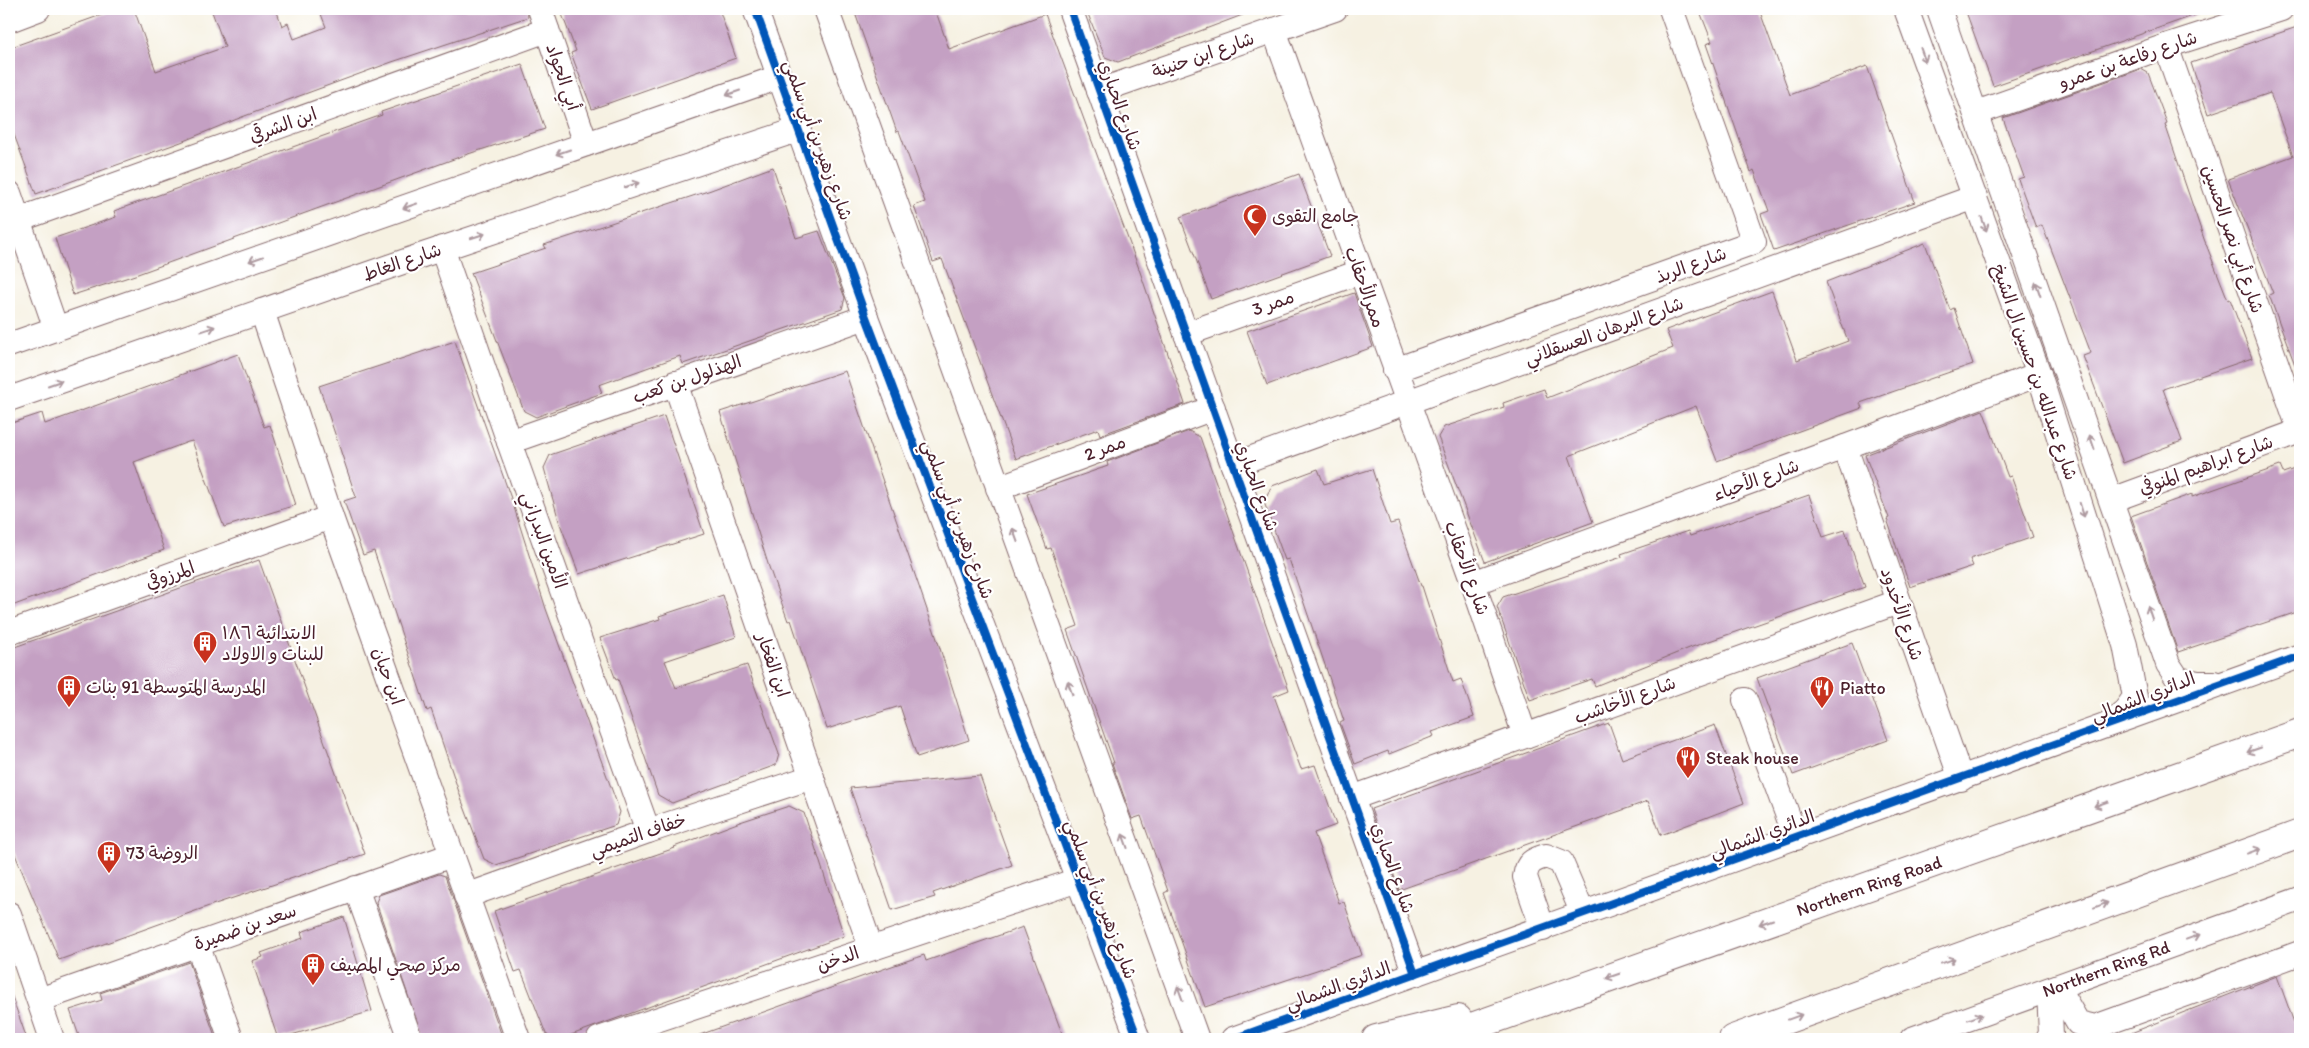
<svg xmlns="http://www.w3.org/2000/svg" width="2309" height="1048" viewBox="0 0 2309 1048" font-family="Itim,'Playpen Sans Arabic',sans-serif">
	<style>
		.building { fill: #c4a0c3 }
		.lines { fill: none; stroke-linecap: round; stroke-linejoin: round }
		.minor-casing { stroke: #86686b; stroke-width: 26 }
		.highway-casing { stroke: #86686b; stroke-width: 30 }
		.minor { stroke: #fff; stroke-width: 24 }
		.highway { stroke: #fff; stroke-width: 28 }
		.cycleway-casing { stroke: #fff; stroke-width: 11 }
		.cycleway { stroke: #0057b8; stroke-width: 8 }
		.oneway { stroke: #ae9aa0 }
		.labels { text-anchor: middle; stroke-width: 4.5; stroke-linejoin: round; paint-order: stroke }
		.street-label { font-size: 18px; fill: #4a1f2b; stroke: #fff }
		.poi-label { font-size: 18px; fill: #4a1f2b; stroke: #fff; text-anchor: start }
	</style>
	<rect width="100%" height="100%" fill="#fff"/>
	<filter id="ink" filterUnits="userSpaceOnUse"><feTurbulence type="fractalNoise" baseFrequency=".02" numOctaves="2"/><feDisplacementMap in="SourceGraphic" scale="10" xChannelSelector="R" yChannelSelector="G"/><feConvolveMatrix kernelMatrix="1 2 1 2 8 2 1 2 1" color-interpolation-filters="sRGB"/></filter>
	<filter id="wash" filterUnits="userSpaceOnUse"><feTurbulence type="fractalNoise" baseFrequency=".0096" numOctaves="4" result="noise"/><feDisplacementMap in="SourceGraphic" scale="20" xChannelSelector="R" yChannelSelector="G"/><feGaussianBlur stdDeviation="1.12" result="paint"/><feColorMatrix in="noise" values="0 0 0 0 0 0 0 0 0 0 0 0 0 0 0 0 0 1.4 0 .05"/><feComposite in="paint" operator="in"/></filter>
	<g filter="url(#wash)">
		<rect width="100%" height="100%" fill="#f6f1e2"/>
		<g id="blocks">
			<g class="building">
				<path d="M118,9H134L156,71L225,47L211,9H276L282,26L288,23L294,39L326,27L319,9H527L528,17L392,62L242,117L181,142L36,194L9,121V48Z"/>
				<path d="M560,9H719L736,58L592,109L571,53L576,51Z"/>
				<path d="M866,9H935L949,49L1045,14L1138,266L1185,404L1100,435L1098,429L1016,459L942,259L933,262L914,206L925,202L899,131L897,132L855,13Z"/>
				<path d="M1086,9H1253V11L1118,62L1105,57Z"/>
				<path d="M1699,9H1759L1790,95L1867,66L1915,202L1774,251L1761,214L1769,211L1754,170L1751,172L1706,44L1712,42Z"/>
				<path d="M1965,9H2207V11L1993,86Z"/>
				<path d="M2300,26V372L2298,373L2269,295L2273,293L2228,179L2293,156L2270,93L2208,114L2191,63Z"/>
				<path d="M522,64L545,129L462,156L135,275L73,295L55,238L116,217L114,211L382,115L381,112Z"/>
				<path d="M2141,69L2148,73L2167,123L2165,124L2204,239L2228,300L2230,299L2252,358L2163,389L2182,441L2123,463L2083,356L2091,353L2042,225L2036,228L2018,179L2024,177L2003,118Z"/>
				<path d="M773,167L796,238L819,231L845,298L842,309L683,364L680,356L599,385L602,393L536,417L524,411L471,273L546,248L544,245L711,190Z"/>
				<path d="M1299,174L1330,256L1211,299L1180,217Z"/>
				<path d="M1925,243L1950,310L1954,308L1973,364L1860,403L1862,408L1717,461L1696,406L1569,456L1593,522L1485,562L1438,437L1444,427L1504,407L1503,403L1544,389L1547,398L1673,348L1666,330L1772,291L1797,360L1848,341L1826,282Z"/>
				<path d="M1354,293L1373,347L1267,385L1247,331Z"/>
				<path d="M455,341L513,504L546,609L620,812L616,825L496,865L484,859L462,801L431,709L427,711L374,551L363,555L344,501L356,497L319,386Z"/>
				<path d="M238,354L264,427L270,425L296,505L224,527L192,441L188,442L134,462L164,550L9,607V424L42,413L45,424Z"/>
				<path d="M845,371L937,639L969,740L917,757L900,706L827,729L791,620L788,621L769,567L720,412Z"/>
				<path d="M1983,410L2008,477L2011,476L2033,537L1970,559L1973,566L1910,587L1887,519L1889,518L1865,455Z"/>
				<path d="M664,416L704,534L579,574L559,521L544,468L550,455Z"/>
				<path d="M1189,431L1200,437L1289,690L1274,696L1301,769L1315,765L1336,825L1314,833L1339,903L1344,902L1362,955L1205,1007L1164,893L1168,891L1141,816L1132,819L1112,763H1114L1067,630L1078,626L1051,548L1047,549L1027,494L1108,466L1107,462Z"/>
				<path d="M2280,466L2283,473L2300,467V611L2178,652L2131,516L2192,494V497Z"/>
				<path d="M1318,469L1324,484L1372,469L1390,524L1398,522L1421,586H1422L1453,682L1461,679L1474,717L1432,732L1434,736L1389,754L1388,751L1355,764L1340,723L1344,721L1289,559L1285,560L1264,502L1272,486Z"/>
				<path d="M1809,495L1823,537L1845,530L1865,587L1692,647L1595,686L1592,679L1530,700L1497,607L1503,597L1622,557L1621,554L1688,531L1690,536Z"/>
				<path d="M259,560L365,854L212,905L59,960L9,840V649Z"/>
				<path d="M723,595L736,637L665,661L676,688L747,665L779,754L776,765L672,803L658,795L618,679L616,680L600,638L660,619L659,616Z"/>
				<path d="M1852,643L1888,740L1793,775L1757,678Z"/>
				<path d="M1609,723L1622,759L1715,725L1744,803L1661,835L1648,801L1399,890L1371,809Z"/>
				<path d="M980,776L1012,865L933,893L935,897L892,910L850,788Z"/>
				<path d="M789,806L804,813L844,936L560,1039H553L546,1034L521,970L515,972L494,911L675,848L674,847L740,822Z"/>
				<path d="M439,874L445,876L503,1039H423L376,902L379,895Z"/>
				<path d="M344,917L372,1011L278,1039L252,961L263,957L261,953L303,938L301,932Z"/>
				<path d="M1023,927L1064,1039H694V1037L892,966L924,955L926,961Z"/>
				<path d="M189,962L216,1039H80L70,1010L102,1000L100,993Z"/>
				<path d="M2277,976L2300,1039H2118V1038Z"/>
				<path d="M9,994H11L27,1039H9Z"/>
			</g>
		</g>
	</g>
	<g filter="url(#ink)">
		<use href="#blocks" fill-opacity="0" stroke="#86686b" stroke-width="1"/>
		<g class="lines">
			<defs>
				<g id="minor">
					<path d="M540,9L586,144"/>
					<path d="M755,9L866,317L1138,1039"/>
					<path d="M826,9L1197,1039"/>
					<path d="M1070,9L1415,974"/>
					<path d="M1906,9L2039,374L2125,645L2135,697L2125,711L2111,722"/>
					<path d="M1939,9L2168,664L2178,679L2198,683H2214"/>
					<path d="M9,20L38,9"/>
					<path d="M1274,30L1473,583L1525,736"/>
					<path d="M2166,46L2300,431"/>
					<path d="M1099,91L1335,9"/>
					<path d="M1976,113L2166,46L2281,9"/>
					<path d="M9,193L56,329"/>
					<path d="M18,220L547,30"/>
					<path d="M442,248L509,442L648,831"/>
					<path d="M262,311L331,517L518,1039"/>
					<path d="M1186,334L1360,272"/>
					<path d="M9,345L779,77"/>
					<path d="M1395,370L1754,242L1671,9"/>
					<path d="M675,383L871,948"/>
					<path d="M9,399L420,256L797,130"/>
					<path d="M509,442L866,317"/>
					<path d="M1845,447L1961,779"/>
					<path d="M1233,465L1975,197"/>
					<path d="M998,488L1213,408"/>
					<path d="M2112,500L2300,431"/>
					<path d="M1473,583L1845,447L2039,374"/>
					<path d="M9,633L331,517"/>
					<path d="M1745,700L1796,838"/>
					<path d="M1352,798L1898,602"/>
					<path d="M356,888L410,1039"/>
					<path d="M466,896L648,831L812,777"/>
					<path d="M9,914L52,1039"/>
					<path d="M1543,929L1525,877C1527,862 1533,860 1546,856L1561,862L1583,914"/>
					<path d="M197,944L231,1039"/>
					<path d="M2057,987L2078,1023L2095,1027L2300,953"/>
					<path d="M39,1000L452,855"/>
					<path d="M599,1039L1078,880"/>
					<path d="M1233,1039L2300,656"/>
					<path d="M1912,1039L2300,899"/>
					<path d="M2048,1039L2051,1035L2049,990"/>
				</g>
				<g id="highway">
					<path d="M1376,1039L1458,1019"/>
					<path d="M1438,1039L2300,733"/>
					<path d="M1733,1039L2300,834"/>
				</g>
			</defs>
			<use href="#minor" class="minor-casing"/>
			<use href="#highway" class="highway-casing"/>
			<use href="#minor" class="minor"/>
			<use href="#highway" class="highway"/>
			<defs>
				<g id="cycleway">
					<path d="M755,9L866,317L1138,1039"/>
					<path d="M1070,9L1415,974"/>
					<path d="M1233,1039L2300,656"/>
				</g>
			</defs>
			<use href="#cycleway" class="cycleway-casing"/>
			<use href="#cycleway" class="cycleway"/>
		</g>
		<defs><path id="oneway-shaft" d="M-6 0H5M1.5-3L5.5 0L1.5 3" fill="none" stroke-width="1.6" stroke-linecap="round" stroke-linejoin="round" transform="scale(1.25)"/></defs>
		<g class="oneway">
			<use href="#oneway-shaft" transform="translate(1923 55) rotate(70)"/>
			<use href="#oneway-shaft" transform="translate(733 93) rotate(161)"/>
			<use href="#oneway-shaft" transform="translate(563 152) rotate(161)"/>
			<use href="#oneway-shaft" transform="translate(632 185) rotate(-18)"/>
			<use href="#oneway-shaft" transform="translate(410 206) rotate(161)"/>
			<use href="#oneway-shaft" transform="translate(1984 224) rotate(70)"/>
			<use href="#oneway-shaft" transform="translate(478 236) rotate(-18)"/>
			<use href="#oneway-shaft" transform="translate(256 259) rotate(161)"/>
			<use href="#oneway-shaft" transform="translate(2038 289) rotate(-109)"/>
			<use href="#oneway-shaft" transform="translate(208 329) rotate(-19)"/>
			<use href="#oneway-shaft" transform="translate(55 383) rotate(-19)"/>
			<use href="#oneway-shaft" transform="translate(2092 442) rotate(-109)"/>
			<use href="#oneway-shaft" transform="translate(2082 510) rotate(72)"/>
			<use href="#oneway-shaft" transform="translate(1015 535) rotate(-110)"/>
			<use href="#oneway-shaft" transform="translate(2150 613) rotate(-109)"/>
			<use href="#oneway-shaft" transform="translate(1070 688) rotate(-110)"/>
			<use href="#oneway-shaft" transform="translate(2254 750) rotate(161)"/>
			<use href="#oneway-shaft" transform="translate(2101 804) rotate(161)"/>
			<use href="#oneway-shaft" transform="translate(1125 841) rotate(-110)"/>
			<use href="#oneway-shaft" transform="translate(2254 851) rotate(-20)"/>
			<use href="#oneway-shaft" transform="translate(2101 905) rotate(-20)"/>
			<use href="#oneway-shaft" transform="translate(1766 922) rotate(161)"/>
			<use href="#oneway-shaft" transform="translate(2193 937) rotate(-20)"/>
			<use href="#oneway-shaft" transform="translate(1948 961) rotate(-20)"/>
			<use href="#oneway-shaft" transform="translate(1613 976) rotate(161)"/>
			<use href="#oneway-shaft" transform="translate(1180 993) rotate(-110)"/>
			<use href="#oneway-shaft" transform="translate(1795 1017) rotate(-20)"/>
			<use href="#oneway-shaft" transform="translate(1975 1017) rotate(-20)"/>
		</g>
	</g>
	<defs>
		<symbol id="mosque-pin" viewBox="-11 -11 22 30"><path d="M0 17L-7.5 6A9.5 9.5 0 1 1 7.5 6Z" fill="#c8321e" stroke="#fff"/><path d="M3.5-4.9A6 6 0 1 0 3.5 4.9A5 5 0 1 1 3.5-4.9Z" fill="#fff"/></symbol>
		<symbol id="building-pin" viewBox="-11 -11 22 30"><path d="M0 17L-7.5 6A9.5 9.5 0 1 1 7.5 6Z" fill="#c8321e" stroke="#fff"/><path d="M-4-6H4V6H1V3H-1V6H-4ZM-2.5-4.3h1.7v1.8h-1.7ZM.8-4.3h1.7v1.8H.8ZM-2.5-1h1.7V.8h-1.7ZM.8-1h1.7V.8H.8Z" fill="#fff"/></symbol>
		<symbol id="restaurant-pin" viewBox="-11 -11 22 30"><path d="M0 17L-7.5 6A9.5 9.5 0 1 1 7.5 6Z" fill="#c8321e" stroke="#fff"/><path d="M-5-6h1v4h1v-4h1v4h1v-4h1v5L-1.5 .5V6h-2V.5L-5-1ZM5-6V6H3V1.5H1.5Q1.5-4 5-6Z" fill="#fff"/></symbol>
	</defs>
	<g fill-rule="evenodd">
		<use href="#mosque-pin" x="1241" y="202" width="28" height="38"/>
		<use href="#building-pin" x="191" y="629" width="28" height="38"/>
		<use href="#building-pin" x="55" y="673" width="28" height="38"/>
		<use href="#restaurant-pin" x="1808" y="674" width="28" height="38"/>
		<use href="#restaurant-pin" x="1674" y="744" width="28" height="38"/>
		<use href="#building-pin" x="95" y="839" width="28" height="38"/>
		<use href="#building-pin" x="299" y="951" width="28" height="38"/>
	</g>
	<g class="labels">
		<g class="street-label">
			<text transform="translate(1203 55) rotate(-19)" y="6">شارع ابن حنينة</text>
			<text transform="translate(2128 60) rotate(-19)" y="6">شارع رفاعة بن عمرو</text>
			<text transform="translate(563 77) rotate(71)" y="6">أبي الجواد</text>
			<text transform="translate(1120 105) rotate(70)" y="6">شارع الحباري</text>
			<text transform="translate(283 125) rotate(-20)" y="6">ابن الشرقي</text>
			<text transform="translate(818 140) rotate(70)" y="6">شارع زهير بن أبي سلمي</text>
			<text transform="translate(2233 239) rotate(71)" y="6">شارع أبي نصر الحسين</text>
			<text transform="translate(402 262) rotate(-19)" y="6">شارع الغاط</text>
			<text transform="translate(1691 265) rotate(-20)" y="6">شارع الربذ</text>
			<text transform="translate(1365 287) rotate(70)" y="6">ممرالأحقاب</text>
			<text transform="translate(1273 303) rotate(-19)" y="6">ممر 3</text>
			<text transform="translate(1604 331) rotate(-20)" y="6">شارع البرهان العسقلاني</text>
			<text transform="translate(2035 372) rotate(71)" y="6">شارع عبدالله بن حسين ال الشيخ</text>
			<text transform="translate(687 379) rotate(-19)" y="6">الهذلول بن كعب</text>
			<text transform="translate(1105 448) rotate(-20)" y="6">ممر 2</text>
			<text transform="translate(2206 465) rotate(-20)" y="6">شارع ابراهيم المنوفي</text>
			<text transform="translate(1756 480) rotate(-20)" y="6">شارع الأحياء</text>
			<text transform="translate(1257 486) rotate(70)" y="6">شارع الحباري</text>
			<text transform="translate(958 519) rotate(69)" y="6">شارع زهير بن أبي سلمي</text>
			<text transform="translate(544 540) rotate(70)" y="6">الأمين البدراني</text>
			<text transform="translate(1467 568) rotate(70)" y="6">شارع الأحقاب</text>
			<text transform="translate(170 575) rotate(-20)" y="6">المرزوقي</text>
			<text transform="translate(1902 614) rotate(71)" y="6">شارع الأخدود</text>
			<text transform="translate(773 665) rotate(71)" y="6">ابن الفخار</text>
			<text transform="translate(388 676) rotate(70)" y="6">ابن حيان</text>
			<text transform="translate(2143 697) rotate(-21)" y="6">الدائري الشمالي</text>
			<text transform="translate(1625 700) rotate(-20)" y="6">شارع الأخاشب</text>
			<text transform="translate(1762 834) rotate(-20)" y="6">الدائري الشمالي</text>
			<text transform="translate(638 835) rotate(-19)" y="6">خفاف التميمي</text>
			<text transform="translate(1393 868) rotate(70)" y="6">شارع الحباري</text>
			<text transform="translate(1869 886) rotate(-19)" y="6">Northern Ring Road</text>
			<text transform="translate(1101 899) rotate(69)" y="6">شارع زهير بن أبي سلمي</text>
			<text transform="translate(245 927) rotate(-19)" y="6">سعد بن ضميرة</text>
			<text transform="translate(838 959) rotate(-19)" y="6">الدخن</text>
			<text transform="translate(2106 969) rotate(-20)" y="6">Northern Ring Rd</text>
			<text transform="translate(1338 986) rotate(-20)" y="6">الدائري الشمالي</text>
		</g>
		<g class="poi-label">
			<text x="1272" y="222">جامع التقوى</text>
			<text x="222" y="639">الابتدائية ١٨٦<tspan x="222" dy="21">للبنات و الاولاد</tspan></text>
			<text x="86" y="693">المدرسة المتوسطة 91 بنات</text>
			<text x="1840" y="694">Piatto</text>
			<text x="1706" y="764">Steak house</text>
			<text x="126" y="859">الروضة 73</text>
			<text x="330" y="971">مركز صحي المصيف</text>
		</g>
	</g>
	<rect width="2309" height="1048" fill="none" stroke="#fff" stroke-width="30"/>
</svg>
